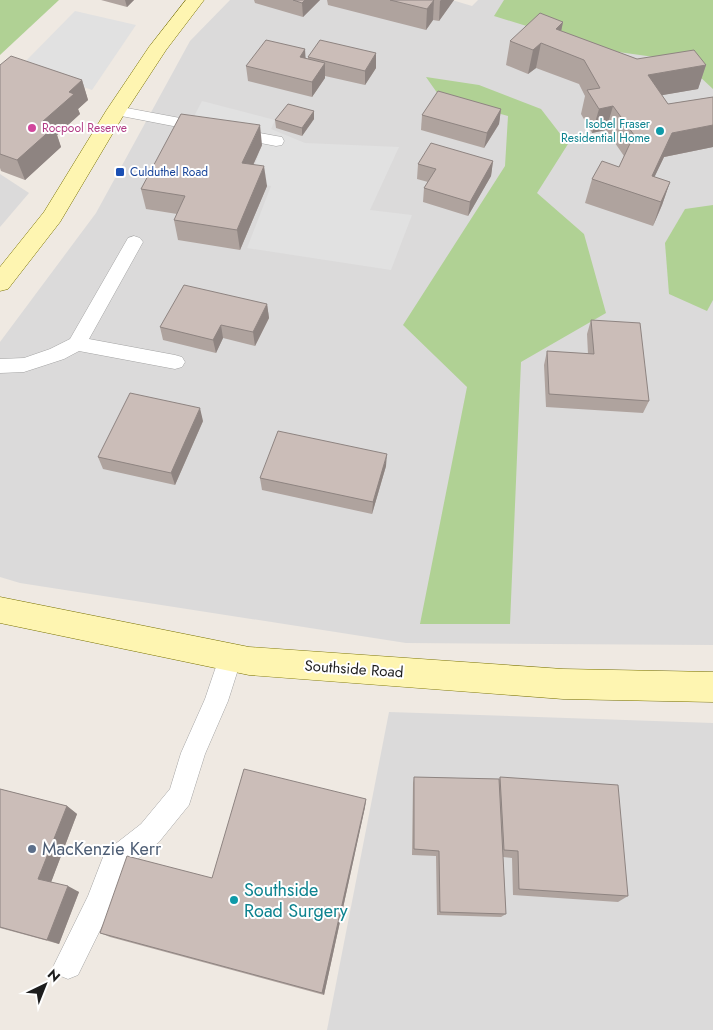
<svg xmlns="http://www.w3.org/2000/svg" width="713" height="1030" viewBox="0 0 713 1030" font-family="Jost,sans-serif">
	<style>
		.residential { fill: #dbdada }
		.forest { fill: #b0d194 }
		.parking { fill: #e1e1e1 }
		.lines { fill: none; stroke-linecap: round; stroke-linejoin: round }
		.lane-casing { stroke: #a4a4a4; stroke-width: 1 }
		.secondary-casing { stroke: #787100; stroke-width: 1 }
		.lane { fill: #fff; fill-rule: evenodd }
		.secondary { fill: #fef5b1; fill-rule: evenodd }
		.wall { fill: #afa39e }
		.shaded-wall { fill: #8e8481 }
		.building { fill: #cbbdb8; stroke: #8e8481 }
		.hotel-dot { fill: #d1479c; stroke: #fff; stroke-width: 2 }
		.culture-dot { fill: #0f9aa8; stroke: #fff; stroke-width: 2 }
		.transit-dot { fill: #1a4fb4; stroke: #fff; stroke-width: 2 }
		.service-dot { fill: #5c6f8a; stroke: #fff; stroke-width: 2 }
		.labels { text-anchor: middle; stroke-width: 4; stroke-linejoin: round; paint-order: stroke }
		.far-culture-label { font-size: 12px; fill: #0d838f; stroke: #fff; text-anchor: end }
		.far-hotel-label { font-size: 12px; fill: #b23c85; stroke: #fff; text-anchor: start }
		.far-transit-label { font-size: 12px; fill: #164399; stroke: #fff; text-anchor: start }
		.street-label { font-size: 15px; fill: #1d1d1d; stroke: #fff }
		.near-service-label { font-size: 18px; fill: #4e5e75; stroke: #fff; text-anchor: start }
		.near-culture-label { font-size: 18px; fill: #0d838f; stroke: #fff; text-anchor: start }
	</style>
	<rect width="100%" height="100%" fill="#efe9e2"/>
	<g class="residential">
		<path d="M230,0H452L472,6L478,0H713V645L406,643L20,583L0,577V342L96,213L190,41Z"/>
		<path d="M0,174L29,193L0,227Z"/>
		<path d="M389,712L713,723V1030H327Z"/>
	</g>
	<g class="forest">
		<path d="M0,0H59L0,55Z"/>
		<path d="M504,0H713V89L683,61L604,50L494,16Z"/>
		<path d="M426,77L479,85L541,109L568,144L537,193L584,234L606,313L521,362L510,624H420L467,387L403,325L505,166L508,116L440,97Z"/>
		<path d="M713,205V300L707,311L669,294L665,243L685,209Z"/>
	</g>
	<g class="parking">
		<path d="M75,11L136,25L92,90L22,65Z"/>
		<path d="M202,101L275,120L271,129L305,143L399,147L370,210L412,215L391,270L247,248L271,186L249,182L262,145L185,134Z"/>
	</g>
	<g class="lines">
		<defs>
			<g id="lane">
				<path d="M116,106L276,136L282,137L284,141L282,145L276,146L111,114L108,111L111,108Z"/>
				<path d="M134,236L140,238L143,242L89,339L175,355L182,357L185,362L182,367L175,369L79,351L64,359L24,372L0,373V359L24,358L50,349L70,339L128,238Z"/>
				<path d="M230,646L238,649L242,657L228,701L205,754L189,805L159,842L124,870L109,912L78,975L68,979L58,975L54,965L88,896L105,852L141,824L170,789L181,753L205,699L222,649Z"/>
			</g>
			<g id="secondary">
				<path d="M186,0H204L166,50L126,111L60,222L8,289L0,291V267L44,212L106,111L149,47Z"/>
				<path d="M0,597L249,647L563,669L713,672V702L563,699L249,675L0,623Z"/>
			</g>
		</defs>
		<use href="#lane" class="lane-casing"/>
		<use href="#secondary" class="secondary-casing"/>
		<use href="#lane" class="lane"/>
		<use href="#secondary" class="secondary"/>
	</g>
	<g class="wall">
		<path d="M101,0H134L127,7Z"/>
		<path d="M254,0H320L303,17L255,3Z"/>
		<path d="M327,0H454L439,21L433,20L426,30L328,5Z"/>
		<path d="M563,22L561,31L637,59L706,65L698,89L662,95L668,104L713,97V147L664,157L654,177L670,182L662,205L653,226L585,203L592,179L619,167L624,156L606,130L592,133L581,114L585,96L579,84L536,68L528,74L506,65L510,41Z"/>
		<path d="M305,49V58L308,59V57L376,68L365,85L325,76V78L312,97L248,81L246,66Z"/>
		<path d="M0,65L82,80L88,100L78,109L80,114L57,135L61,147L25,180L1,171L0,168Z"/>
		<path d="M501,109L499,124L484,148L421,130L422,115Z"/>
		<path d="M314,111V119L302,136L276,128L275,120Z"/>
		<path d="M262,145L253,165L267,186L240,250L178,240L174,220L177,214L146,209L141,189Z"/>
		<path d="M493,161L491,176L468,216L423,202L424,188L428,182L417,179L418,164Z"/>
		<path d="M267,304L269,318L255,346L223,338L216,353L163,340L160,327Z"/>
		<path d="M591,320L649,401L643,413L546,407L544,365L547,351L588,354L587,334Z"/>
		<path d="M203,421L175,485L103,469L98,457Z"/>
		<path d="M386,466L372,514L262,490L260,478Z"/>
		<path d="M414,777L499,779L500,777L628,896L618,902L513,895L512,858L503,857L506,914L501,917L437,915L436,856L412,855L413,783Z"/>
		<path d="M0,789L67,806L77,814L51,882L79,892L59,944L0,928Z"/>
		<path d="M366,799L365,807L324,995L110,937L100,933L212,878Z"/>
	</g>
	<g class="shaded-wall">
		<path d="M125,0H134L127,7Z"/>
		<path d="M305,0H320L303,17L302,3Z"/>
		<path d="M434,0L433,20L426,30L427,9Z"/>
		<path d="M441,0H454L439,21L440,1Z"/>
		<path d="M563,22L558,46L556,29Z"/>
		<path d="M541,43L536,68L528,74L533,50Z"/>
		<path d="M305,49L306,64L300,57Z"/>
		<path d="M376,53V68L365,85V71Z"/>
		<path d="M325,63V78L312,97V82Z"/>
		<path d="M706,65L698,89L640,99L648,75Z"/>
		<path d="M82,80L88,100L78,109L80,114L57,135L61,147L25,180L17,160L42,122L69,92Z"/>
		<path d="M613,106L606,130L592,133L599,109Z"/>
		<path d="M501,109L499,124L484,148L487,133Z"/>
		<path d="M314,111V119L302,136V128Z"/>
		<path d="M260,125L262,145L245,183L242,163Z"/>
		<path d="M713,125V147L664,157L645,197L652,176L672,133Z"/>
		<path d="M493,161L491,176L468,216L470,202Z"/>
		<path d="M264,166L267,186L240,250L237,230Z"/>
		<path d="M670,182L662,205L653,226L661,202Z"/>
		<path d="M267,304L269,318L255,346L253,332Z"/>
		<path d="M221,325L223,338L216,353L213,340Z"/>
		<path d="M200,408L203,421L175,485L171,473Z"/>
		<path d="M387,454L386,466L372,514L373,502Z"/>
		<path d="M366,799L365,807L324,995L322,993Z"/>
		<path d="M67,806L77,814L50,885L38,879Z"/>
		<path d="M68,886L79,892L59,944L47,940Z"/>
	</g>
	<g class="building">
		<path d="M293,0H305L302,3Z"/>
		<path d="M390,0H434L427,9Z"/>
		<path d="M540,13L563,22L556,29L637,59L694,50L706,65L648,75L668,104L713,97V125L672,133L652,176L670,182L661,202L592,179L602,161L619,167L634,135L613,106L599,109L587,90L600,88L584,60L541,43L533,50L510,41Z"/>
		<path d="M266,40L305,49L300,57L325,63L312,82L246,66Z"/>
		<path d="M320,40L376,53L365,71L308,57Z"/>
		<path d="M11,56L82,80L69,92L74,94L42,122L54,127L17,160L0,154V65Z"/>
		<path d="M438,91L501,109L487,133L422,115Z"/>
		<path d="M288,104L314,111L302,128L275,120Z"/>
		<path d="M181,114L260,125L242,163L264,166L237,230L174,220L185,196L141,189Z"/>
		<path d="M431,143L493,161L470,202L424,188L436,169L418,164Z"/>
		<path d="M184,285L267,304L253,332L221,325L213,340L160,327Z"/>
		<path d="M591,320L640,323L649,401L549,394L547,351L594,354Z"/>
		<path d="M130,393L200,408L171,473L98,457Z"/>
		<path d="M278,431L387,454L373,502L260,478Z"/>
		<path d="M244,769L366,799L322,993L100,933L127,856L212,878Z"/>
		<path d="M414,777L499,779L506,914L440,912L439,851L414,849Z"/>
		<path d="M500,777L618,785L628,896L519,889L518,851L504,850Z"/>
		<path d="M0,789L67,806L38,879L68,886L47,940L0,927Z"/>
	</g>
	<circle class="hotel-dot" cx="32" cy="128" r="5"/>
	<g class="culture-dot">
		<circle cx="660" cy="131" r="5"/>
		<circle cx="234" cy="900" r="5"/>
	</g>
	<rect class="transit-dot" x="115" y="167" width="10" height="10" rx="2.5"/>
	<circle class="service-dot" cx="32" cy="849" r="5"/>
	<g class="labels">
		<g class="far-culture-label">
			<text x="650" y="128">Isobel Fraser<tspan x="650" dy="14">Residential Home</tspan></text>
		</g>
		<g class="far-hotel-label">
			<text x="42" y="132">Rocpool Reserve</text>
		</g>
		<g class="far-transit-label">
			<text x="130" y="176">Culduthel Road</text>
		</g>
		<g class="street-label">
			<text transform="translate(354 669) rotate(4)" y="5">Southside Road</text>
		</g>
		<g class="near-service-label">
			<text x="42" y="855">MacKenzie Kerr</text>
		</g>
		<g class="near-culture-label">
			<text x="244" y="896">Southside<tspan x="244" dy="21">Road Surgery</tspan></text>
		</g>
	</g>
	<g transform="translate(45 985) rotate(43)" stroke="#ffffff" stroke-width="4" paint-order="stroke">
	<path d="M0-4L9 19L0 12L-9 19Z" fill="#1d1d1d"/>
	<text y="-8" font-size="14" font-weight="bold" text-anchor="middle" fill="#1d1d1d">N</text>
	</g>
</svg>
